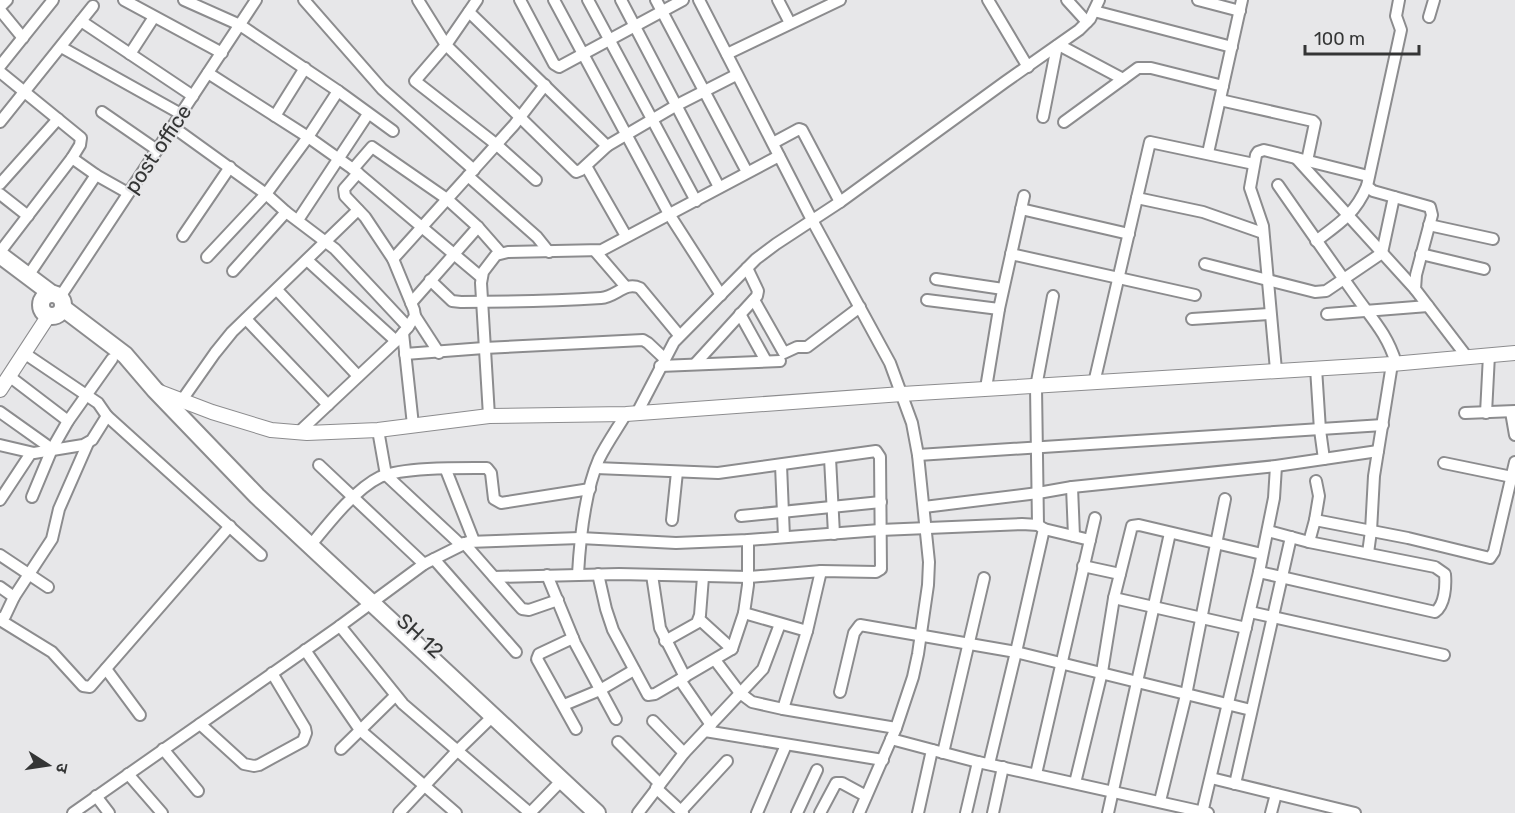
<svg xmlns="http://www.w3.org/2000/svg" width="1515" height="813" viewBox="0 0 1515 813" font-family="Rubik,'Noto Sans Devanagari',sans-serif">
	<style>
		.lines { fill: none; stroke-linecap: round; stroke-linejoin: round }
		.minor-casing { stroke: #8c8c8e; stroke-width: 14 }
		.major-casing { stroke: #8c8c8e; stroke-width: 16 }
		.highway-casing { stroke: #8c8c8e; stroke-width: 20 }
		.minor { stroke: #fff; stroke-width: 10 }
		.major { stroke: #fff; stroke-width: 14 }
		.highway { stroke: #fff; stroke-width: 16 }
		.labels { text-anchor: middle; stroke-width: 4.5; stroke-linejoin: round; paint-order: stroke }
		.street-label { font-size: 21px; fill: #343535; stroke: #e7e7e9 }
	</style>
	<rect width="100%" height="100%" fill="#e7e7e9"/>
	<g class="lines">
		<defs>
			<g id="minor">
				<path d="M124,0L222,53"/>
				<path d="M184,0L240,25L338,91L393,131"/>
				<path d="M304,0L382,89L474,170"/>
				<path d="M418,0L446,45L576,172L581,170L607,146L469,12"/>
				<path d="M477,0L446,45L415,81L497,145L536,180"/>
				<path d="M520,0L554,64L559,67L683,0"/>
				<path d="M554,0L669,214L721,295"/>
				<path d="M588,0L696,201"/>
				<path d="M621,0L719,187"/>
				<path d="M656,0L747,172"/>
				<path d="M699,0L812,220L890,363L912,423L918,455L929,562L928,585L918,654L913,677L896,728L859,813"/>
				<path d="M778,0L790,23"/>
				<path d="M988,0L1028,67"/>
				<path d="M1067,0L1087,22"/>
				<path d="M1198,0L1240,11"/>
				<path d="M1399,0L1396,16L1401,30L1367,186L1373,191L1430,207L1432,215L1416,275L1415,289L1467,357"/>
				<path d="M0,7L7,0"/>
				<path d="M0,10L23,38"/>
				<path d="M1094,11L1232,47"/>
				<path d="M1429,17L1434,0"/>
				<path d="M81,21L193,96"/>
				<path d="M1059,45L1123,79"/>
				<path d="M61,47L181,114"/>
				<path d="M130,54L154,17"/>
				<path d="M727,54L840,0"/>
				<path d="M0,66L53,0"/>
				<path d="M0,72L81,138L80,145L72,158L0,252"/>
				<path d="M208,73L308,137L353,169L481,277"/>
				<path d="M1220,100L1313,121L1315,123L1307,161"/>
				<path d="M102,112L157,150"/>
				<path d="M275,116L305,68"/>
				<path d="M1043,117L1057,46"/>
				<path d="M0,122L93,6"/>
				<path d="M1064,122L1138,68H1151L1223,86"/>
				<path d="M173,127L266,194L286,212L335,249L408,327L396,341L299,432"/>
				<path d="M773,143L799,129L802,130L840,202"/>
				<path d="M607,146L677,105L736,75"/>
				<path d="M1208,153L1242,0"/>
				<path d="M72,158L96,175L128,193"/>
				<path d="M1296,158L1415,289"/>
				<path d="M586,166L626,236"/>
				<path d="M353,169L372,147L447,199L478,227L500,252"/>
				<path d="M358,173L344,189L345,196L365,217L393,259L414,310L415,316L408,327"/>
				<path d="M468,176L537,237L549,252"/>
				<path d="M0,184L58,119"/>
				<path d="M1278,185C1303,221 1328,257 1353,292C1371,318 1387,333 1396,363"/>
				<path d="M0,194L28,216"/>
				<path d="M1137,198L1203,212L1263,233"/>
				<path d="M1021,209L1129,234"/>
				<path d="M298,220L368,114"/>
				<path d="M1429,225L1493,239"/>
				<path d="M183,236L230,167"/>
				<path d="M1316,241C1340,223 1355,214 1367,186"/>
				<path d="M595,251L626,287"/>
				<path d="M1011,254L1195,295"/>
				<path d="M1421,254L1484,269"/>
				<path d="M207,257L266,194L308,137L338,91"/>
				<path d="M393,259L514,125L545,85"/>
				<path d="M307,260L396,341"/>
				<path d="M1205,264L1315,292L1326,291L1382,253L1394,197"/>
				<path d="M233,271L286,212"/>
				<path d="M28,276L96,175"/>
				<path d="M936,279L1003,289"/>
				<path d="M430,280L452,301L461,302C508,302 555,301 601,298C616,297 625,281 640,288L679,335"/>
				<path d="M277,290L358,376"/>
				<path d="M60,297L256,0"/>
				<path d="M754,300L784,353L797,347H807L860,307"/>
				<path d="M927,300L999,309"/>
				<path d="M411,303L478,227"/>
				<path d="M740,314L766,361"/>
				<path d="M1327,314L1428,306"/>
				<path d="M415,316L439,353"/>
				<path d="M246,319L328,405"/>
				<path d="M1192,319L1269,314"/>
				<path d="M403,333L413,425"/>
				<path d="M405,354L484,348L643,340L648,343L665,359"/>
				<path d="M695,364L757,296L758,291L747,268"/>
				<path d="M660,366L780,361"/>
				<path d="M1316,368L1320,430L1324,459"/>
				<path d="M1276,370L1263,226L1250,188L1256,155L1258,152L1264,150L1368,176"/>
				<path d="M9,376L68,421"/>
				<path d="M1094,383L1150,142L1254,164"/>
				<path d="M986,388L999,309L1024,196"/>
				<path d="M182,400L215,353L232,332L358,210"/>
				<path d="M0,412L52,449"/>
				<path d="M1511,412L1515,435"/>
				<path d="M637,413L674,342L756,259L776,244L840,202L1005,82L1079,30L1090,19L1099,0"/>
				<path d="M1465,413L1515,411"/>
				<path d="M1486,413L1489,355"/>
				<path d="M107,416L261,555"/>
				<path d="M489,416L481,283L483,272L496,255L508,252L602,250L779,156"/>
				<path d="M378,430L386,475L460,544"/>
				<path d="M0,445L34,453L83,445L92,440L107,416L98,403L24,353"/>
				<path d="M918,455L1383,425"/>
				<path d="M830,458L834,534"/>
				<path d="M1444,463L1512,477"/>
				<path d="M319,465L424,564"/>
				<path d="M781,465L784,537"/>
				<path d="M446,470L474,541"/>
				<path d="M1072,487L1074,536"/>
				<path d="M32,497L52,449L68,421L112,359"/>
				<path d="M0,500L31,453"/>
				<path d="M924,507L1038,493L1072,487L1276,466L1378,451"/>
				<path d="M741,516L881,502"/>
				<path d="M672,520L677,472"/>
				<path d="M1315,520L1319,496L1316,481"/>
				<path d="M1038,525L1036,387L1053,296"/>
				<path d="M748,540V585L744,613L807,631"/>
				<path d="M1309,542L1315,520L1408,538L1490,558L1494,552L1515,462"/>
				<path d="M464,543L522,609L529,610L558,600"/>
				<path d="M310,546C328,524 355,489 380,477C404,467 460,468 487,468L491,473L494,499L501,503L590,489"/>
				<path d="M1368,553L1371,531L1374,476L1392,364"/>
				<path d="M0,555L48,587"/>
				<path d="M434,559L516,652"/>
				<path d="M1083,566L1120,574"/>
				<path d="M1259,572L1435,612C1445,605 1446,586 1445,574L1435,567L1309,542L1268,531"/>
				<path d="M578,574C580,539 585,491 599,459C607,443 617,429 626,414"/>
				<path d="M598,574L606,609L613,630L648,695L655,694L732,649L744,613"/>
				<path d="M547,575L575,643L616,719"/>
				<path d="M652,575L660,628L685,677"/>
				<path d="M494,577L619,574L749,577L821,571L876,572L881,569L880,457L876,451L718,473L596,468"/>
				<path d="M0,587L14,597"/>
				<path d="M1114,598L1246,628"/>
				<path d="M1250,612L1444,655"/>
				<path d="M0,619L5,616L14,597L52,539L59,509L88,443"/>
				<path d="M699,619L732,649"/>
				<path d="M0,620L52,652L83,686L90,687L230,526"/>
				<path d="M340,626L403,704L530,813"/>
				<path d="M573,638L539,654L537,659L576,729"/>
				<path d="M665,641L697,623L700,615L703,577"/>
				<path d="M305,650L360,730L456,813"/>
				<path d="M715,660L740,693L752,702L783,709L896,728"/>
				<path d="M106,669L140,715"/>
				<path d="M680,680L711,725"/>
				<path d="M840,692L854,633L860,625L1016,652L1251,710"/>
				<path d="M564,705L600,690L634,670"/>
				<path d="M783,709L807,631L821,571"/>
				<path d="M653,721L684,753"/>
				<path d="M200,724L244,764L254,766L259,765L303,741L306,733L305,728L272,673"/>
				<path d="M705,731L883,760"/>
				<path d="M891,739L978,762L1208,813"/>
				<path d="M618,742L660,784"/>
				<path d="M163,749L198,791"/>
				<path d="M341,749L395,696"/>
				<path d="M943,753L984,578"/>
				<path d="M989,764L1016,652L1044,529L1090,540"/>
				<path d="M128,774L162,813"/>
				<path d="M1036,774L1095,518"/>
				<path d="M1211,778L1355,813"/>
				<path d="M1075,783L1102,672L1114,598L1132,526L1139,525L1262,554"/>
				<path d="M1235,784L1291,537"/>
				<path d="M656,788L683,813"/>
				<path d="M96,796L109,813"/>
				<path d="M1160,801L1186,695L1225,499"/>
				<path d="M681,811L727,761"/>
				<path d="M73,813L340,626L424,564L468,542L580,538L676,543L748,540L880,530L1022,524L1038,525L1044,529"/>
				<path d="M399,813L457,751L493,716"/>
				<path d="M530,813L562,780"/>
				<path d="M638,813L684,753L763,669L780,624"/>
				<path d="M757,813L786,745"/>
				<path d="M797,813L817,770"/>
				<path d="M820,813L836,783H842L866,796"/>
				<path d="M918,813L932,750"/>
				<path d="M966,813L978,762"/>
				<path d="M993,813L1003,767"/>
				<path d="M1108,813L1170,533"/>
				<path d="M1202,813L1259,572L1274,498L1276,466"/>
				<path d="M1271,813L1276,794"/>
			</g>
			<g id="major">
				<path d="M0,390L49,315"/>
				<path d="M157,391L212,412L271,430L307,433L378,430L489,416L626,414L902,394L1392,364L1515,353"/>
			</g>
			<g id="highway">
				<path d="M0,255L52,294"/>
				<circle cx="52" cy="305" r="11"/>
				<path d="M63,308L125,355L155,390L257,496L597,813"/>
			</g>
		</defs>
		<use href="#minor" class="minor-casing"/>
		<use href="#major" class="major-casing"/>
		<use href="#highway" class="highway-casing"/>
		<use href="#minor" class="minor"/>
		<use href="#major" class="major"/>
		<use href="#highway" class="highway"/>
	</g>
	<g class="labels">
		<g class="street-label">
			<text transform="translate(158 149) rotate(-56)" y="7">post office</text>
			<text transform="translate(420 636) rotate(43)" y="7">SH 12</text>
		</g>
	</g>
	<g transform="translate(48 765) rotate(102)" stroke="#e7e7e9" stroke-width="4.5" paint-order="stroke">
	<path d="M0-4.5L10 22L0 15L-10 22Z" fill="#343535"/>
	<text y="-9" font-size="16" font-weight="bold" text-anchor="middle" fill="#343535">उ</text>
	</g>
	<path d="M1305 45v9h114v-9" fill="none" stroke="#343535" stroke-width="3"/>
	<text x="1314" y="45" font-size="18" fill="#343535" stroke="#e7e7e9" stroke-width="4.5" paint-order="stroke">100 m</text>
</svg>
